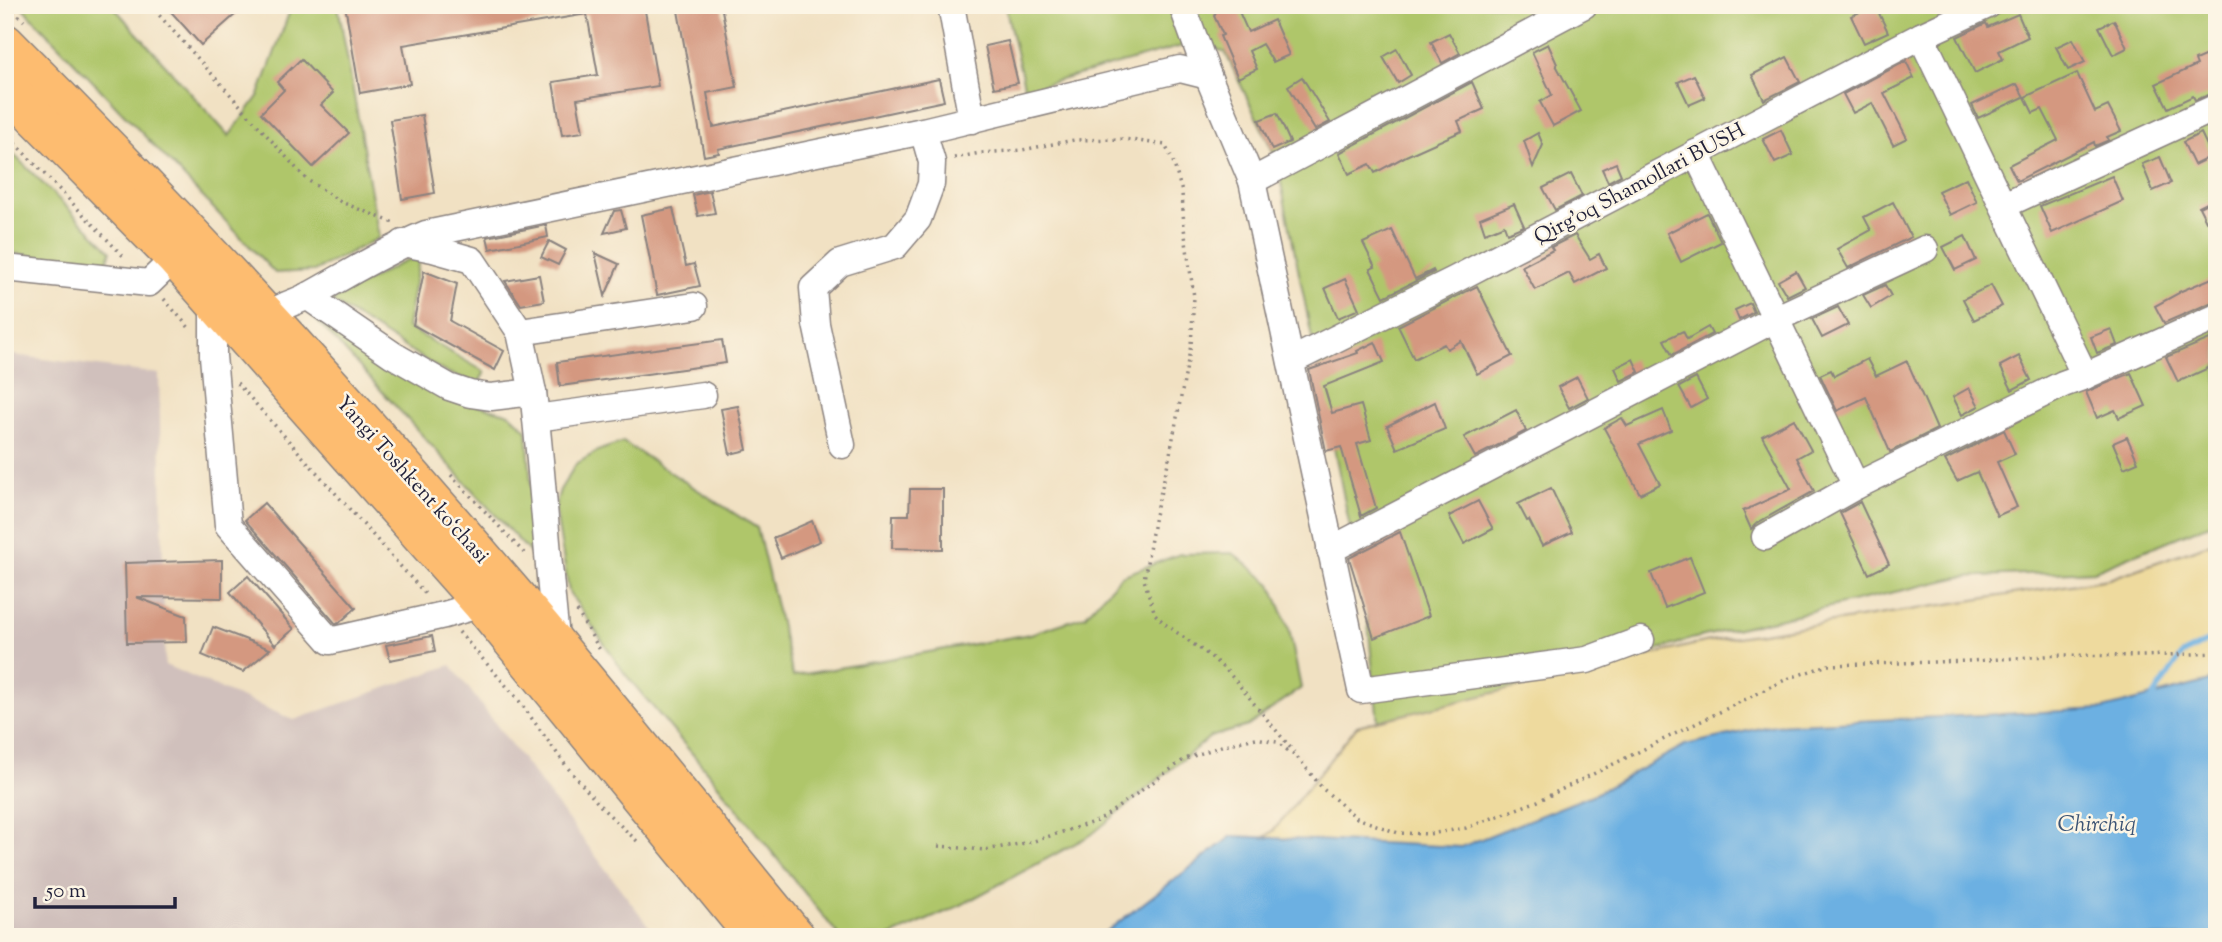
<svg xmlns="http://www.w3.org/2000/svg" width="2222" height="942" viewBox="0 0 2222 942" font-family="'Sorts Mill Goudy',serif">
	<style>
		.industrial { fill: #d0c0bc }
		.green { fill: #afc66a; stroke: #687452; stroke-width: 2 }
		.sand { fill: #eeda9e; stroke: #887e6c; stroke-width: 2 }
		.water { fill: #6cb0e2; stroke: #47698e; stroke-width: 2 }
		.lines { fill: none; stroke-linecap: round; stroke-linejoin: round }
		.stream { stroke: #6cb0e2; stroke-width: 5 }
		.building { fill: #d49880 }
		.minor-casing { stroke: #8a827f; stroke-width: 29 }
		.highway-casing { stroke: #8a827f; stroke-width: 41 }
		.path { stroke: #8a827f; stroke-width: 3.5; stroke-dasharray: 2 5; stroke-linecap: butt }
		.minor { stroke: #fff; stroke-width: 26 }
		.highway { stroke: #fdbc70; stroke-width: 38 }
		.labels { text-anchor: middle; stroke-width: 5; stroke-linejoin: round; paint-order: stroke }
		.street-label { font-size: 21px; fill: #22223b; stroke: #fcf5e5 }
		.water-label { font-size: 23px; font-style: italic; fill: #3c5475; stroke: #fcf5e5 }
	</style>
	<rect width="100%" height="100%" fill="#fcf5e5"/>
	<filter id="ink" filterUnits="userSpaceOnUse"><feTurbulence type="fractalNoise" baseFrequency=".0143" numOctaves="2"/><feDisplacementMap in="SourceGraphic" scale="14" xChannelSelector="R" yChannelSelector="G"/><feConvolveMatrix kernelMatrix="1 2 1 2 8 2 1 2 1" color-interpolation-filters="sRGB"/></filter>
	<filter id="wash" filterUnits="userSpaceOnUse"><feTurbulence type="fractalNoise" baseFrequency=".00686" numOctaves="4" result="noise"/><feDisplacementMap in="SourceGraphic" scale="28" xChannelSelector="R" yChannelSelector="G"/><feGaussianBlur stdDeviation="1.57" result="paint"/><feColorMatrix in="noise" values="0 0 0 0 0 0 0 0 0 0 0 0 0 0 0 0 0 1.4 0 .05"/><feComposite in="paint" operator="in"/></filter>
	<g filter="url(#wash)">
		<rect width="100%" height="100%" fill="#f1e1c3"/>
		<path class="industrial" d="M5,354L159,374L165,665L294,720L451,665L657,937H5Z"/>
		<g class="green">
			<path d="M20,5H112L229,136L259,95L292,5H338L379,238L314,271L275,273Z"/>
			<path d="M1005,5H2217V521L2094,571L1960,577L1691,639L1380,743L1367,613L1276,158L1225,52L1196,42L1025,90Z"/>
			<path d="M5,146L111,251L105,267L5,252Z"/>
			<path d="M406,260H419L407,327L485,372L478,384L443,371L331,301Z"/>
			<path d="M311,314L471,403L510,414L527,430L536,552L532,555Z"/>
			<path d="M623,442L757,528L793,676L1030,634L1085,616L1121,576L1180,554L1233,553L1271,584L1289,629L1301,688L1248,726L1210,737L1091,835L961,905L889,937H840L706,770L625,674L569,592L555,507L560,490L576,464L600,450Z"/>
		</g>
		<path class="sand" d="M2217,541V937H1138L1274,830L1357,726L1705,642L2109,579Z"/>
		<path class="water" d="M2217,679V937H1099L1232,836L1461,847L1597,793L1685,745L1774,725L2103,709Z"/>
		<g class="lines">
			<path class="stream" d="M2151,700L2182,655L2217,636"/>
		</g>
		<g id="blocks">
			<g class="building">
				<path d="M165,5H246L201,45Z"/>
				<path d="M345,5H644L658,86L577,99L583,132L562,135L553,82L598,75L587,14L403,45L410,84L360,93Z"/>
				<path d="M677,5H721L737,87L707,93L713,127L939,79L944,101L718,149L719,153L704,156Z"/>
				<path d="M1219,5H1236L1248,32L1274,20L1289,55L1273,62L1262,44L1249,51L1257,69L1238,78L1220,36L1223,35L1214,16Z"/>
				<path d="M1875,5L1888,32L1864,43L1851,16Z"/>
				<path d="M2018,14L2028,37L1999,51L2003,59L1975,73L1957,37L1986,23L1988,27Z"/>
				<path d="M2114,20L2127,48L2113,55L2099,27Z"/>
				<path d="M1449,33L1460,53L1442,63L1431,42Z"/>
				<path d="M2073,39L2085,62L2068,70L2056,47Z"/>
				<path d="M1008,41L1018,83L994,88L985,46Z"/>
				<path d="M1548,44L1557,64L1556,65L1581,111L1553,126L1540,102L1552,95L1532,52Z"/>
				<path d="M1397,49L1411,75L1398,83L1383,57Z"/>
				<path d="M2211,53L2217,65V92L2195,100L2193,96L2168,108L2156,84L2197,65L2195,60Z"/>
				<path d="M1787,57L1800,82L1764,100L1752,75Z"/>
				<path d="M301,59L333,93L321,105L349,133L313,167L261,113L284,90L277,82Z"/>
				<path d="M1906,61L1914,78L1884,93L1907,138L1893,145L1872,103L1853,113L1843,94Z"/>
				<path d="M2077,73L2095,112L2108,106L2121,131L2107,137L2109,140L2095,146L2094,142L2017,181L2009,165L2058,140L2042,109L2033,113L2025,97Z"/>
				<path d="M1694,75L1705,98L1689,105L1678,82Z"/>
				<path d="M1302,77L1330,122L1315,130L1288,86Z"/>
				<path d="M1472,82L1484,109L1458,121L1462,131L1406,156L1375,173L1370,164L1349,174L1339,153Z"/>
				<path d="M2017,84L2024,97L1978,118L1972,105Z"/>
				<path d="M1277,113L1290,142L1272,150L1259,120Z"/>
				<path d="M422,115L435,193L402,199L390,120Z"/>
				<path d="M1781,130L1793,155L1775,163L1763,139Z"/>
				<path d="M1538,133L1543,145L1533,167L1524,141Z"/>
				<path d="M2201,133L2212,156L2194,165L2183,142Z"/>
				<path d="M2160,157L2171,183L2153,191L2142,164Z"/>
				<path d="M1616,163L1621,175L1608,182L1602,169Z"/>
				<path d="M1571,174L1582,196L1555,210L1543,188Z"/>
				<path d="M2112,176L2123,201L2052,233L2040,206Z"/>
				<path d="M1966,178L1977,202L1950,215L1938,191Z"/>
				<path d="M710,191L715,213L698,216L693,195Z"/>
				<path d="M2217,198V215L2206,221L2199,207Z"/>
				<path d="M1893,202L1911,237L1848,268L1837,249L1871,230L1864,217Z"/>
				<path d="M1514,204L1524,226L1507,233L1504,225L1485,233L1480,218Z"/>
				<path d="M673,208L686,266L694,264L700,286L657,295L641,215Z"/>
				<path d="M621,210L626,228L604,233L614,211Z"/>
				<path d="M1707,213L1721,242L1681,262L1667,233Z"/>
				<path d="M546,225L548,237L490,249L487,237Z"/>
				<path d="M1392,230L1415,279L1433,270L1434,272L1384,297L1370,269L1375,267L1363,243Z"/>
				<path d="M1575,235L1590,259L1599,254L1606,268L1575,284L1569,273L1535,290L1522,266L1553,250L1551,247Z"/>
				<path d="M1965,236L1976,260L1955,270L1943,247Z"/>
				<path d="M549,241L566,250L558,265L541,257Z"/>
				<path d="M595,253L619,264L605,296Z"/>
				<path d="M424,271L457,284L450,321L504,351L495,370L413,325Z"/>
				<path d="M1796,271L1805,287L1787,296L1778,281Z"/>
				<path d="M539,275L544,301L521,305L505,281Z"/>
				<path d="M2212,278L2217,288V300L2164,323L2155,306L2179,293V292Z"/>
				<path d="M1345,279L1359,309L1338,318L1325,288Z"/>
				<path d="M1885,285L1891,296L1871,308L1863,295Z"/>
				<path d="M1991,285L2002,306L1974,320L1963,299Z"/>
				<path d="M1477,286L1512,356L1477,374L1461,341L1447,349L1444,344L1414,359L1398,326Z"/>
				<path d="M1750,303L1754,312L1739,320L1735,310Z"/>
				<path d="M1838,307L1848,325L1822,338L1812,319Z"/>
				<path d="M1708,327L1712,334L1672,355L1664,340L1683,331L1687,339Z"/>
				<path d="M2111,329L2117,345L2097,353L2091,337Z"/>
				<path d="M2217,336V364L2178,382L2166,357Z"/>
				<path d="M722,340L726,363L560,386L557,362Z"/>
				<path d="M1375,342L1384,362L1324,386L1332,413L1361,405L1371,440L1357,444L1376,508L1361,516L1341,447L1326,451L1309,370L1358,353L1357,351Z"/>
				<path d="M2019,356L2031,380L2012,390L2000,366Z"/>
				<path d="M1633,359L1639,372L1621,381L1615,368Z"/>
				<path d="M1867,359L1876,376L1907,361L1937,429L1890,452L1866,397L1837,411L1820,375L1831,370L1834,376Z"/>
				<path d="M2131,373L2146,406L2119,418L2115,410L2097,418L2086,392Z"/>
				<path d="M1577,377L1588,398L1569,408L1558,387Z"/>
				<path d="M1696,378L1707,399L1691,408L1679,387Z"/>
				<path d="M1969,388L1979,406L1962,415L1953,397Z"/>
				<path d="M1435,402L1445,429L1397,449L1387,426Z"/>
				<path d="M738,406L747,450L730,454L721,409Z"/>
				<path d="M1516,410L1526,431L1475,457L1464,437Z"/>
				<path d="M1663,410L1671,430L1639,444L1660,484L1640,494L1604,428L1622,418L1627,426Z"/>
				<path d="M1794,419L1811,450L1797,458L1814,491L1757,523L1751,529L1743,511L1791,489L1762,436Z"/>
				<path d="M2004,430L2015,454L1997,462L2017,507L1997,516L1977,472L1957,481L1945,460Z"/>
				<path d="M2127,437L2138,462L2124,468L2113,443Z"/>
				<path d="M1551,488L1572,532L1542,546L1529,520L1527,521L1518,504Z"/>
				<path d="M910,489H943V549L892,548L893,515H909Z"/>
				<path d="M1478,501L1493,529L1464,544L1449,516Z"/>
				<path d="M1860,502L1889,564L1869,574L1840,513Z"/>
				<path d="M264,503L356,608L339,623L336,624L245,520Z"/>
				<path d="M812,521L820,541L781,558L773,538Z"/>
				<path d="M1400,532L1429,616L1374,638L1349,558Z"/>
				<path d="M1690,557L1704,592L1665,608L1651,573Z"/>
				<path d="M222,560V598L136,597L186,616L187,642L127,643L125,563Z"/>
				<path d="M248,576L294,629L275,645L230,592Z"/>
				<path d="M213,627L270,649L243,672L202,655Z"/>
				<path d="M432,636L435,651L390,660L386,645Z"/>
			</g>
		</g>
	</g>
	<g filter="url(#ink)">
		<use href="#blocks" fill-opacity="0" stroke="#8a827f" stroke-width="2"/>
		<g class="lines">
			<defs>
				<g id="minor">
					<path d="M951,5L972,120"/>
					<path d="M1182,5L1208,76L1252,181L1361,690L1587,660L1641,640"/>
					<path d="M1921,36L2085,376"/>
					<path d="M1696,153L1856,486"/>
					<path d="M1252,181L1584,5"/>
					<path d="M2004,205L2217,107"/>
					<path d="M403,243L433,249L472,260L520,332"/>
					<path d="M5,268L149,283L175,258"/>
					<path d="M307,296L393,355L449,387L470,394L491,397L533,392C543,476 547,561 557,646"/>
					<path d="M213,299V356L228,525L330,641L444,615L482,604"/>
					<path d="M267,317C280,305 295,303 310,295C348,274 385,251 426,234L923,131L1180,69L1208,76"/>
					<path d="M1291,361L1454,280L1921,36L1988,5"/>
					<path d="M533,392L520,332L694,306"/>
					<path d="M536,418L703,395"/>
					<path d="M842,445L816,324L813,288L840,263L895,246L918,219L931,184L932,162L923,131"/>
					<path d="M1765,537L1856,486L2063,384L2085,376L2217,317"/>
					<path d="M1330,550L1775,319L1925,249"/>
				</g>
				<g id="highway">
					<path d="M5,43C179,217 347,398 506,585C605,700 699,820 796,937"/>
					<path d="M5,86L175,258L482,604L755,937"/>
				</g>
			</defs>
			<use href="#minor" class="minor-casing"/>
			<use href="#highway" class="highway-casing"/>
			<g class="path">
				<path d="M9,5L24,21"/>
				<path d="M150,5L306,179L341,202L394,223"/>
				<path d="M5,133L125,258"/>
				<path d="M954,158L980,153L1022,150L1074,140L1125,139L1165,145L1173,161L1182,192L1184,228L1194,297L1191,345L1169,459L1155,515L1144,580L1155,614L1165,624L1210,656L1229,673L1294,752"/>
				<path d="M164,299L191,330"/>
				<path d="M237,383L428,597"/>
				<path d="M451,475L525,554"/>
				<path d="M577,611L600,650"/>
				<path d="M459,632L517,698L567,767L603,809L637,841"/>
				<path d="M938,846L985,850L1031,842L1100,820L1185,759L1224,745L1256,738L1277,742L1299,759L1323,789L1357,818L1398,833L1429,834L1466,828L1538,801L1787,679L1828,665L1971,661L2061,655L2142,656L2217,653"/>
			</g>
			<use href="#minor" class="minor"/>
			<use href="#highway" class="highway"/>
		</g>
	</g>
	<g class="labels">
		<g class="street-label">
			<text transform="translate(1639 183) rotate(-28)" y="7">Qirg'oq Shamollari BUSH</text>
			<text transform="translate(413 479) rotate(48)" y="7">Yangi Toshkent ko‘chasi</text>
		</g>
		<g class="water-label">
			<text x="2097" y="831">Chirchiq</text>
		</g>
	</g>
	<rect width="2222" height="942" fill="none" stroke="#fcf5e5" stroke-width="28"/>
	<path d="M35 897v10h140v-10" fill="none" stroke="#22223b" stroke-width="3.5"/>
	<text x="46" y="897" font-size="21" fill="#22223b" stroke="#fcf5e5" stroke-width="5" paint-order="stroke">50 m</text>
</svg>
